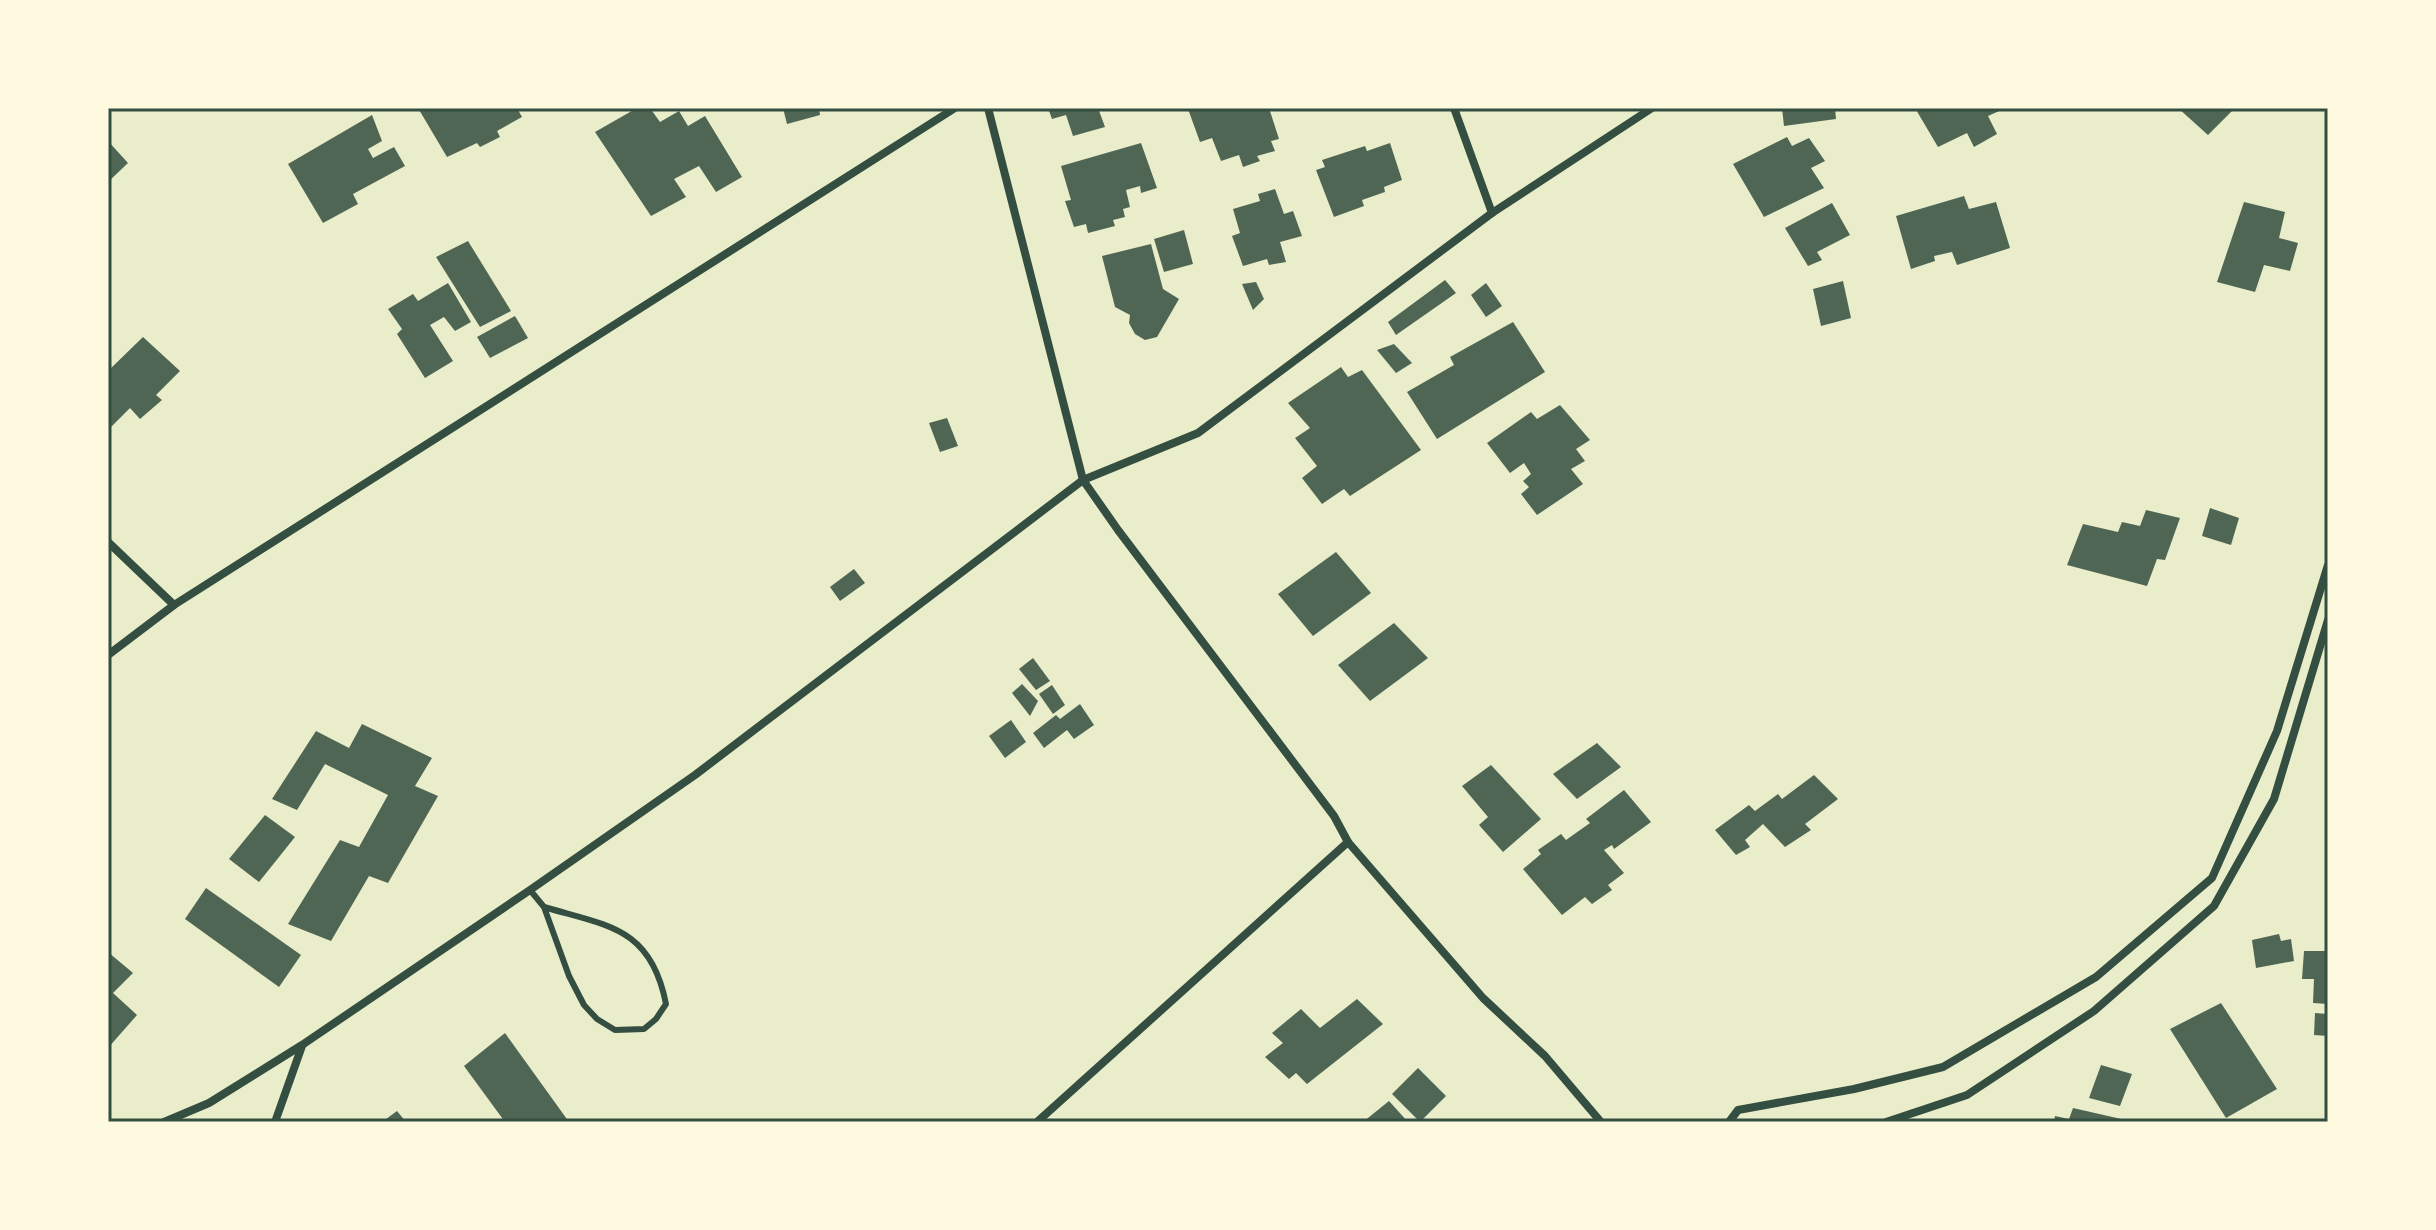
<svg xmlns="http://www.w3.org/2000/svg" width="2436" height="1230" viewBox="0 0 2436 1230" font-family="'Noto Sans',sans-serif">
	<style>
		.building { fill: #4f6655 }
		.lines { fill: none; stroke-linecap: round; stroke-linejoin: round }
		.service { stroke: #344e41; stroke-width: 6 }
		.minor { stroke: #344e41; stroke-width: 8 }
		.neatline { fill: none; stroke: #344e41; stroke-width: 3 }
	</style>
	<rect width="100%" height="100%" fill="#e9edc9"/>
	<g class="building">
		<path d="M418,108H517L522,117L497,131L500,137L480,147L477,143L447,157Z"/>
		<path d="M637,108H650L660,122L679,111L688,126L705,116L742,177L716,192L699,166L674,179L686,197L651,216L595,132Z"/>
		<path d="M783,108H819L820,115L787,124Z"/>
		<path d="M1048,108H1098L1105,127L1073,136L1066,115L1052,119Z"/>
		<path d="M1192,108H1269L1279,139L1271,141L1275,151L1257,156L1260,161L1243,167L1239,155L1221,161L1212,138L1200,142L1188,109Z"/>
		<path d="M1782,108H1835L1836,119L1784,126Z"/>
		<path d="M1915,108H2006L1988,116L1997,134L1974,147L1967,133L1938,147Z"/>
		<path d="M2178,108H2235L2208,135Z"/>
		<path d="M372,115L382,141L368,149L373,158L394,147L405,166L353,194L358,204L323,223L288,164Z"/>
		<path d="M1787,137L1792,146L1809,138L1825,161L1811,168L1824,188L1764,217L1733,164Z"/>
		<path d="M108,141L128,163L108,182Z"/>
		<path d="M1141,143L1157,188L1141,193L1140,186L1126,190L1130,207L1123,209L1125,217L1113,220L1115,226L1088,233L1086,224L1074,227L1065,201L1071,200L1061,166Z"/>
		<path d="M1390,143L1402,180L1384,187L1385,192L1362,200L1364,206L1334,217L1316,170L1325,167L1322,160L1365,146L1367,151Z"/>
		<path d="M1275,189L1284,214L1293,211L1302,236L1280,242L1286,262L1269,265L1267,259L1243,266L1232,236L1240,233L1233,209L1260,201L1258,194Z"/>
		<path d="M1964,196L1969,209L1996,202L2010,248L1957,265L1952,252L1934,256L1935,261L1911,269L1896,216Z"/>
		<path d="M2244,202L2285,212L2279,238L2298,243L2290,271L2264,265L2255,292L2217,282Z"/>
		<path d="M1832,203L1850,235L1817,252L1822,260L1808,266L1785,228Z"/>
		<path d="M1184,230L1193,264L1164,272L1154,239Z"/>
		<path d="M468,241L511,311L480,327L436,257Z"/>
		<path d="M1151,244L1163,289L1179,299L1157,337L1145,340L1135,334L1129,323L1130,315L1115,307L1102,256Z"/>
		<path d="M1445,280L1456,293L1396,335L1388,322Z"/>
		<path d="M1843,281L1851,318L1821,326L1813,289Z"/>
		<path d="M1256,282L1264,299L1253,310L1242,284Z"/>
		<path d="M448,283L471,322L455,331L444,317L430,325L453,361L425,378L397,334L402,329L388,309L413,294L418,301Z"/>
		<path d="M1486,283L1502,306L1486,317L1471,295Z"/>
		<path d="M515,316L528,338L490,358L477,337Z"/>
		<path d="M1513,322L1545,372L1437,439L1407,392L1454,365L1450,357Z"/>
		<path d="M143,337L180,371L156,395L162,400L140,419L130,408L108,430V371Z"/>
		<path d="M1394,344L1412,363L1396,373L1377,350Z"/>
		<path d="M1341,367L1348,377L1362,370L1421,450L1350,496L1344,489L1322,504L1302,478L1317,466L1295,438L1310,428L1288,403Z"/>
		<path d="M1560,405L1590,440L1576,449L1585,461L1571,469L1583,484L1537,515L1521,494L1529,487L1523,481L1531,474L1524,463L1510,473L1487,443L1531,412L1537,419Z"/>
		<path d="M947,418L958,446L940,452L929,423Z"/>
		<path d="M2210,508L2239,518L2231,545L2202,536Z"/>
		<path d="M2146,510L2180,518L2165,560L2157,559L2147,586L2067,565L2083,524L2118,532L2122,522L2140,526Z"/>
		<path d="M1336,552L1371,593L1313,636L1278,594Z"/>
		<path d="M854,569L865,583L840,601L830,587Z"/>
		<path d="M1394,623L1428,658L1370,701L1338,665Z"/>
		<path d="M1033,658L1050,681L1036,690L1019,669Z"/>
		<path d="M1022,684L1038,701L1030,716L1012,693Z"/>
		<path d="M1052,685L1065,705L1053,714L1039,694Z"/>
		<path d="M1080,704L1094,725L1074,739L1067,730L1044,748L1033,733L1056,715L1060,719Z"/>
		<path d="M1011,720L1026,742L1005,758L989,736Z"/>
		<path d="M362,724L432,758L415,786L438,796L388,883L369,876L331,941L288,924L340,840L359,847L388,795L325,764L297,810L272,799L316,731L349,748Z"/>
		<path d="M1597,743L1621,767L1577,799L1553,774Z"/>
		<path d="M1491,765L1541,819L1503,852L1479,825L1488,817L1462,786Z"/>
		<path d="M1814,775L1838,799L1805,824L1811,830L1785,847L1763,824L1745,840L1750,847L1736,855L1715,830L1749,805L1755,811L1778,794L1782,799Z"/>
		<path d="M1624,790L1651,822L1614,849L1612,845L1604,850L1624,873L1608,885L1612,890L1592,904L1585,897L1562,915L1523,869L1541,854L1538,850L1561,834L1566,840L1590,823L1586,819Z"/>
		<path d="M265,815L295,837L259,882L229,859Z"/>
		<path d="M206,888L301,955L279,987L185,919Z"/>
		<path d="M2279,934L2281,941L2291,939L2294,961L2256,968L2252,940Z"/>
		<path d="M2304,951H2328V1004L2313,1003L2314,979H2302Z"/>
		<path d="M108,952L133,973L113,993L137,1015L108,1048Z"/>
		<path d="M1357,999L1383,1024L1307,1084L1296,1073L1289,1079L1265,1057L1283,1043L1272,1033L1301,1009L1320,1028Z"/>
		<path d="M2221,1003L2277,1089L2226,1118L2170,1029Z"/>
		<path d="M2315,1013L2328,1014V1036L2314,1035Z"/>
		<path d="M505,1033L569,1122H505L464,1066Z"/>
		<path d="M2101,1065L2132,1074L2120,1106L2089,1098Z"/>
		<path d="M1418,1068L1446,1096L1420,1122L1392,1094Z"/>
		<path d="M1389,1101L1408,1122H1363Z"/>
		<path d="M2073,1108L2130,1121V1122H2054L2055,1116L2069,1119Z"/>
		<path d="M397,1111L406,1122H382Z"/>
	</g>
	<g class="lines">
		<path class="service" d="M530,890L544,907L569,976L584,1005L597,1019L615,1030L644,1029L656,1019L666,1004C651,927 608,926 544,907"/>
		<g class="minor">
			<path d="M988,108L1083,480L1118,530L1334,816L1348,842L1483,998L1545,1056L1601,1122"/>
			<path d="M1454,108L1492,213"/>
			<path d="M108,542L174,605"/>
			<path d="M108,655L174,605L955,108"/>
			<path d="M164,1122L209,1103L302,1045L530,890L695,775L1083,480L1198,433L1492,213L1652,108"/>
			<path d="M275,1122L302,1046"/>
			<path d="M1037,1122L1348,842"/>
			<path d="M1729,1122L1738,1110L1854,1089L1943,1067L2096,977L2212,878L2277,731L2328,565"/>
			<path d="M1886,1122L1967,1095L2094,1011L2214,906L2274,799L2328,620"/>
		</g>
	</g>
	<rect width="2436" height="1230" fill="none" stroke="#fefae0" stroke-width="220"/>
	<rect x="110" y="110" width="2216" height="1010" class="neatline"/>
</svg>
